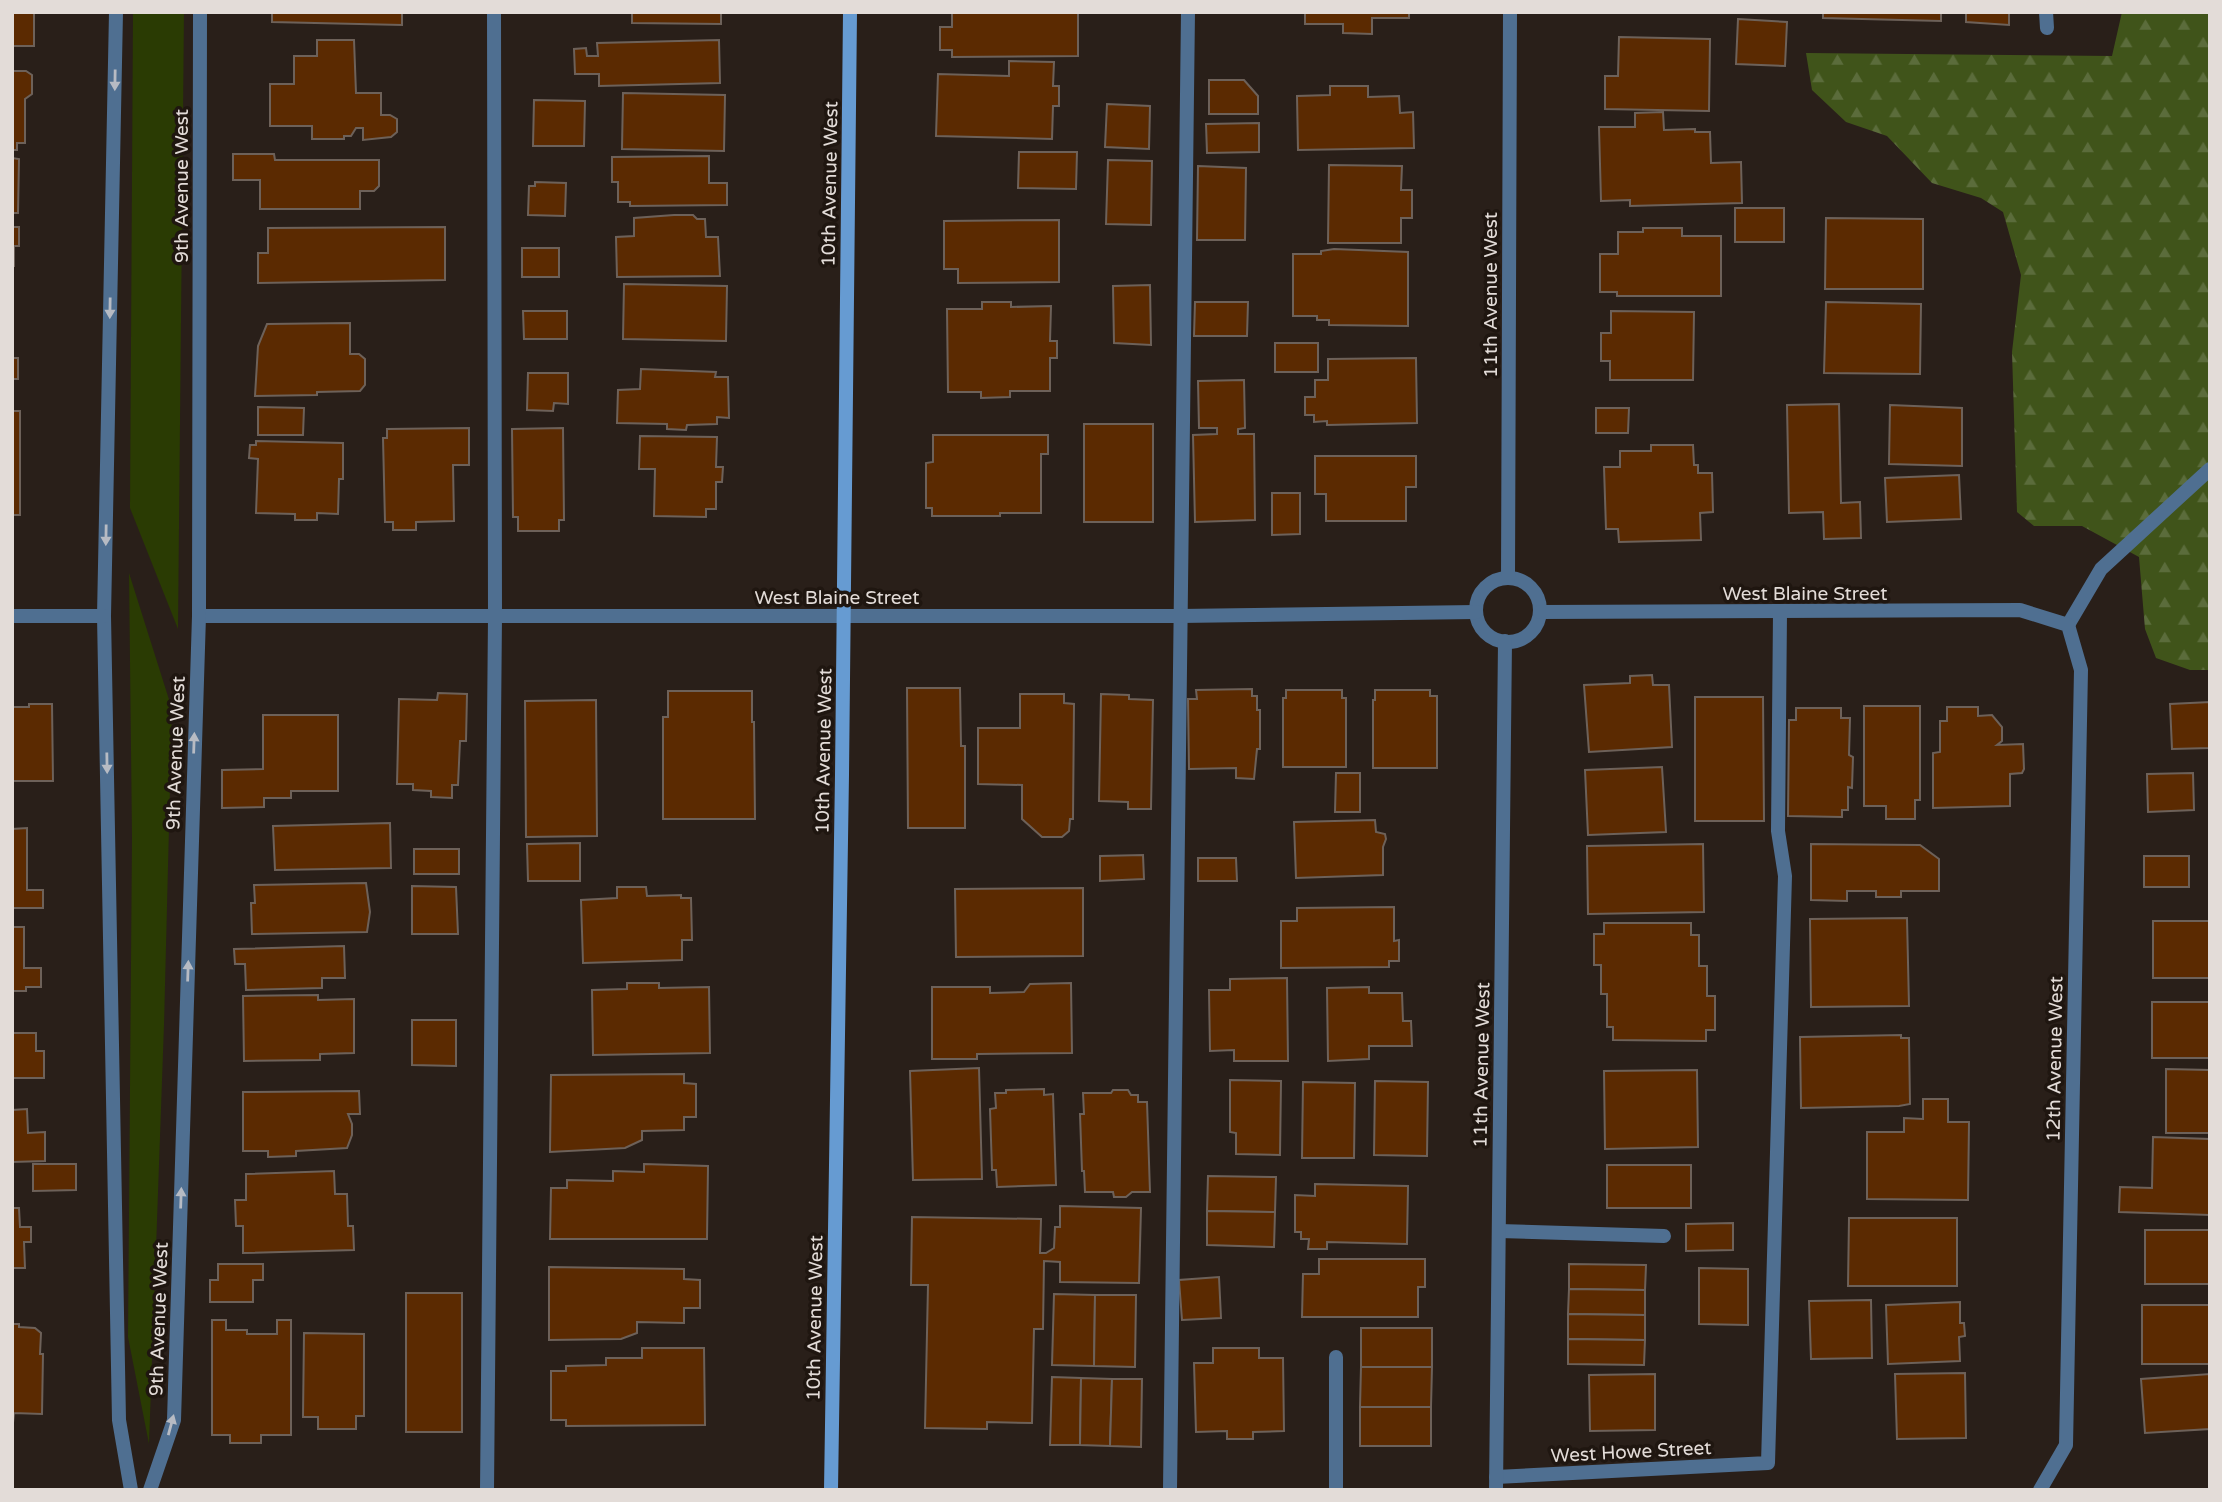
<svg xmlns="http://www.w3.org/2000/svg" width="2222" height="1502" viewBox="0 0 2222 1502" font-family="'Varela Round',sans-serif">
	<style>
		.grass { fill: #2a3b03 }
		.forest { fill: url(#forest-firs) }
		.building { fill: #5b2a01; stroke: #6d6159; stroke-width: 2 }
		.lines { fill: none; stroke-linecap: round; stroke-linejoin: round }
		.lane { stroke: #4f6f91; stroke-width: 14 }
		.street { stroke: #4f6f91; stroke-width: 14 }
		.secondary { stroke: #669bd2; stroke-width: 14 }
		.oneway { fill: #b7bbc3 }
		.labels { text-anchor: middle; stroke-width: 7; stroke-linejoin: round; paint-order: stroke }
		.street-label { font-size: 19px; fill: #e3dcd8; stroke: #1f1610 }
	</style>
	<defs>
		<pattern id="forest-firs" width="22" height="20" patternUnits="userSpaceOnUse" patternTransform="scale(1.75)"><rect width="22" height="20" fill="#40541a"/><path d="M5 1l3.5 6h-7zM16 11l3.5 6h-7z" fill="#5b6c3b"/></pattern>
	</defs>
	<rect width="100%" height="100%" fill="#291f19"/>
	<g class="grass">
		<path d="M133,12H184L178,629L130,508Z"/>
		<path d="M129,573L172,709L164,1025L149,1444L128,1337L132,837Z"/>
	</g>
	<path class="forest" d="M2122,12H2210V670H2190L2156,658L2145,629L2139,557L2082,526H2034L2017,512L2012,352L2021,275L2003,212L1981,198L1932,183L1887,136L1846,122L1812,90L1806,53L2112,56Z"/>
	<g class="building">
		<rect x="12" y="12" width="22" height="34"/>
		<path d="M272,12H402V25L272,22Z"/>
		<path d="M632,12H721V24L632,23Z"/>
		<path d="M952,12H1078V56L952,57V50H940V27H952Z"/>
		<path d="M1305,12H1409V18H1372V34L1343,33V24H1305Z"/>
		<path d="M1823,12H1941V21L1823,18Z"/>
		<path d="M1966,12H2009V25L1966,22Z"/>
		<path d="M1738,19L1787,22L1785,66L1736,64Z"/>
		<path d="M1619,37L1710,39L1709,111L1605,109V76H1618Z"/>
		<path d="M317,40H354L356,93H381V115H390L397,119V132L391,137L363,140V128H356L351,136H344V139H312V126H270V84H294V56H317Z"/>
		<path d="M719,40L720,83L599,86V74H575L574,49L586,48L587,56H598L597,43Z"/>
		<path d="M1009,61L1054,62L1053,86H1059V106H1053L1052,139L936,136L938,74L1009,76Z"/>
		<path d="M12,71H26L32,75V94L25,99V143H17V150H12Z"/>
		<path d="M1209,80H1244L1258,96V114H1209Z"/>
		<path d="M1330,86H1368V97L1399,96L1400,113L1413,112L1414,148L1298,150L1297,96L1330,95Z"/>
		<path d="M623,93L725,95L724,151L622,149Z"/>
		<path d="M534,100L585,101L584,146H533Z"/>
		<path d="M1107,104L1150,106L1149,149L1105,147Z"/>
		<path d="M1663,112L1664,130L1695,129V132H1710L1711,163L1741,162L1742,203L1630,206V200L1601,201L1599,127H1635V113Z"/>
		<path d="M1259,123V152L1207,153L1206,124Z"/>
		<path d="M1019,152H1077L1076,189L1018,188Z"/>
		<path d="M233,154H274L275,160H379V186L374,191H360V209H260V180H233Z"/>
		<path d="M709,156V183H727V205L630,206V202H618V182H612V157Z"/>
		<path d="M12,158L19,159L18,213H12Z"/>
		<path d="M1108,160L1152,161L1151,225L1106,224Z"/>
		<path d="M1329,165L1402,166L1401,190H1412V218H1401V243H1328Z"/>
		<path d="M1198,166L1246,168L1245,240H1197Z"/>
		<path d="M535,182L566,183L565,216L528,215L529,186H535Z"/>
		<rect x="1735" y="208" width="49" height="34"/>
		<path d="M674,215H693L697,219H705L706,237H718L720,276L617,277L616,237L634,236V218Z"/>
		<path d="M1826,218L1923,219V289H1825Z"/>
		<path d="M1059,220V282L958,283V269H944V221Z"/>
		<path d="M12,227H19V246H14V267Z"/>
		<path d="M445,227V280L258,283V253H268V228Z"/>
		<path d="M1643,228H1682V236H1721V296H1617V292H1600V254H1618V232H1643Z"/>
		<rect x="522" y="248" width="37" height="29"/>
		<path d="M1334,249L1408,252V326L1329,325V320H1317V316H1293V254H1321V251Z"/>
		<path d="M624,284L727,286L726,341L623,339Z"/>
		<path d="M1150,285L1151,345L1114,343L1113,286Z"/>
		<path d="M982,302H1011V307L1051,306L1050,341H1057V358H1050V391H1010V397L981,398V392H948L947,309H982Z"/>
		<path d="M1195,302H1248L1247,336H1194Z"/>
		<path d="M1826,302L1921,304L1920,374L1824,373Z"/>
		<path d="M523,311H567V339H524Z"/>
		<path d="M1611,311L1694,312L1693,380H1610V361H1601V333H1611Z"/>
		<path d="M350,323V354H359L365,359V385L360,391L317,392V395L255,396L258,346L267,324Z"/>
		<rect x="1275" y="343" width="43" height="29"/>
		<path d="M12,353V358H18V379H12V405Z"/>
		<path d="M1416,358L1417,423L1327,425V421L1314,422V415H1305V397H1315V380H1328V359Z"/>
		<path d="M641,369L716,372L715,377H728L729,418L717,417V424L687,425L686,430L667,429V424L617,423L618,390L640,389Z"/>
		<path d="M528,373H568V404L554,403L553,411L527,410Z"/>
		<path d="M1244,380L1245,428L1238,429V434H1254L1255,520L1195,522L1193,435L1217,434V428H1199L1198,381Z"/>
		<path d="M1839,404L1841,503L1860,502L1861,538L1824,539L1823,512L1789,513L1787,405Z"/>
		<path d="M1890,405L1962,408V466L1889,464Z"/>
		<path d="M258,407L304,408L303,435H258Z"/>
		<path d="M1596,408H1629L1628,433H1596Z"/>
		<rect x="12" y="411" width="8" height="104"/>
		<rect x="1084" y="424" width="69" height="98"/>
		<path d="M469,428V465H453L454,521L416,522V530H393V522H385L383,438H387V429Z"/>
		<path d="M563,428L564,520H559V531H518V517H513L512,429Z"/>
		<path d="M933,435H1048V454H1041V513H1000V516H932V508H926V463L933,462Z"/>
		<path d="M640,436L717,437L716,467H723L722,482H716V509H706V517L654,516L655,469H639Z"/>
		<path d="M256,441L343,443V479H339L338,514L317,513V520H295V514L256,513L258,459L249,458L250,445H256Z"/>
		<path d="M1651,445H1693L1694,465H1698V473H1712L1713,512L1700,513L1701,540L1619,542L1618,529H1606L1604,467H1620V451H1651Z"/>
		<path d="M1315,456H1416V487H1406V521H1326V494H1315Z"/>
		<path d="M1959,475L1961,519L1887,522L1885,478Z"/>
		<path d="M1272,493H1300V534L1272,535Z"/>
		<path d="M1652,675L1653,685H1669L1672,747L1589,752L1584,685L1630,683V676Z"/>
		<path d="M907,688H960L961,746H965V828H908Z"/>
		<path d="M1252,689V696H1257V710H1260V749H1257L1254,779L1236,778V768L1189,769L1188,699H1197L1196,690Z"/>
		<path d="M1286,690H1342V698H1346V767H1283V698H1286Z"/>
		<path d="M1375,690H1430V696H1437V768H1373V700H1375Z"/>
		<path d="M668,691H752V722H754L755,819H663V717H668Z"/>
		<path d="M438,693L467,694L466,741H460L458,785H452V798L431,797V791L413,790V784H397L399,699L437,700Z"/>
		<path d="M1020,694H1064V703L1074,704L1073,819H1070L1069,831L1062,837H1042L1022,819V785L978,784V728H1020Z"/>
		<path d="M1101,694L1129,695V699L1153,700L1151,809H1128V802L1099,801Z"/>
		<path d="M1695,697H1763L1764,821H1695Z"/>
		<path d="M596,700L597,836L526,837L525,701Z"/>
		<path d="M2210,702V748L2172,749L2170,704Z"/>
		<path d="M29,704H52L53,781H12V707H29Z"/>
		<path d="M1864,706H1920V800H1915V819H1886V806H1864Z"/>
		<path d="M1947,707H1978V716L1992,715L2002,727V741L1997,745L2023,744L2024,769L2022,773L2010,774V806L1933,808V753L1940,752V721H1947Z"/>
		<path d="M1796,708H1841V718H1850L1849,755L1853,757L1852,788L1848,787V810H1842V817L1788,816L1789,720H1796Z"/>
		<path d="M263,715H338V791H291V798H264V807L222,808V770L263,769Z"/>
		<path d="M1662,767L1666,832L1588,835L1585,770Z"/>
		<path d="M1336,773H1360V812H1335Z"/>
		<path d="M2193,773L2194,810L2148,812L2147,774Z"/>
		<path d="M1375,820L1376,832L1385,834L1386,839L1383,847V875L1296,878L1294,822Z"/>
		<path d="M390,823L391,868L275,870L273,826Z"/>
		<path d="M27,828V890H43V908H12V829Z"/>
		<path d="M580,843V881H528L527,844Z"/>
		<path d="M1703,844L1704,912L1588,914L1587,846Z"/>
		<path d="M1811,844L1920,845L1939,859V891H1901V897H1876V891H1847V901L1811,900Z"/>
		<rect x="414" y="849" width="45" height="25"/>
		<path d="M1143,855L1144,879L1100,881V856Z"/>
		<rect x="2144" y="856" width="45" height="31"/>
		<path d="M1198,858H1236L1237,881H1198Z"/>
		<path d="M366,883L370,912L367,932L252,934L251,903H255L254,885Z"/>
		<path d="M412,886L456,887L458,934H412Z"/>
		<path d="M617,887H646L647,896L681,895V898H691L692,940H682V960L583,963L581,900L617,898Z"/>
		<path d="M1083,888V956L956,957L955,889Z"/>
		<path d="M1394,907V941L1399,940V961H1389V967L1281,968V921H1297V908Z"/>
		<path d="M1907,918L1909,1006L1811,1007L1810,919Z"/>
		<rect x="2153" y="921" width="57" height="57"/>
		<path d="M1604,923H1691V935H1699V966H1707V996H1715V1030H1706V1041L1613,1040V1027H1607V994H1601V965H1594V934H1604Z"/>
		<path d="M12,927H24V968H41V987H26V991H12Z"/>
		<path d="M344,946L345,978H322V988L246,990L245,964H235L234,949Z"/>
		<path d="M1287,978L1288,1061H1234V1050L1210,1051L1209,990H1230V979Z"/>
		<path d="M627,983H659V988L709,987L710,1053L593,1055L592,990L627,989Z"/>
		<path d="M1071,983L1072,1053L977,1054V1059H932V987H990V993L1024,992L1030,984Z"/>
		<path d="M1369,987V993H1402L1403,1021H1411L1412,1046H1369V1059L1328,1061L1327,988Z"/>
		<path d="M318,995V1000L354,999V1053L320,1054V1060L244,1061L243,996Z"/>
		<rect x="2152" y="1002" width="58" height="56"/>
		<path d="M412,1020H456V1066L412,1065Z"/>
		<path d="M12,1033H36V1051H44V1078H12Z"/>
		<path d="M1901,1035V1038H1909L1910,1104L1899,1106L1801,1108L1800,1037Z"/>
		<path d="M979,1068L982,1179L913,1180L910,1071Z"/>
		<path d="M2166,1069L2210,1070V1133H2166Z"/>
		<path d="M1697,1070L1698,1147L1605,1149L1604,1071Z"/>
		<path d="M684,1074V1083L696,1084V1117H684V1130L642,1131V1140L625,1148L550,1152L551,1075Z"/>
		<path d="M1230,1080L1281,1081L1280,1155L1236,1154V1133L1230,1132Z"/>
		<path d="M1375,1081L1428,1082L1427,1156L1374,1155Z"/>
		<path d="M1303,1082L1355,1083L1354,1158H1302Z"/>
		<path d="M1044,1089V1095L1053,1094L1056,1185L997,1187L996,1170H992L990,1109L996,1108L995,1093H1006V1090Z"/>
		<path d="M1113,1090H1128L1131,1095H1138V1102H1147L1150,1192H1132L1126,1197H1114L1113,1192H1085L1084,1171H1082L1080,1114H1084L1083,1093H1111Z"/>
		<path d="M359,1091L360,1114H348L352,1124V1135L347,1148L296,1151V1156L268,1157V1151H243V1092Z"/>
		<path d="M1923,1099H1948V1122H1969L1968,1200L1867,1199V1132H1904V1118L1923,1119Z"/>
		<path d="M27,1109L28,1133L45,1132V1161L12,1162V1110Z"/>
		<path d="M2153,1137L2210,1139V1215L2119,1212L2120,1187L2152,1188Z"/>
		<path d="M33,1164H76V1190L33,1191Z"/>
		<path d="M644,1164L708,1166L707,1239H550L551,1188H567V1180L613,1181V1171L644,1172Z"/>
		<rect x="1607" y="1165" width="84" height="43"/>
		<path d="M334,1171L335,1194H347L348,1226H353L354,1250L243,1253V1226H236L235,1200H246V1174Z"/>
		<path d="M1208,1176L1276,1177L1275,1212L1207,1211Z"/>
		<path d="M1315,1184L1408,1186L1407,1244L1327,1242V1249H1308L1309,1239H1301V1232H1295V1195L1315,1196Z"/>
		<path d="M1060,1206L1141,1208L1139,1283L1060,1282V1262L1044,1261L1043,1329H1034L1032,1423L987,1422V1429L925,1428L928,1285H911L912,1217L1041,1219L1040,1253H1046L1054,1248L1055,1227H1060Z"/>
		<path d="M12,1208H19L20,1227H31V1242H24L25,1268H12Z"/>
		<path d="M1207,1211L1275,1212L1274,1247L1207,1245Z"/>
		<path d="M1849,1218H1957V1286H1848Z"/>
		<path d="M1733,1223V1250L1686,1251V1224Z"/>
		<rect x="2145" y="1230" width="65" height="54"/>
		<path d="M1319,1259H1425V1287H1418V1317H1302L1303,1274H1319Z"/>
		<path d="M218,1264H263V1280H253V1302H210V1280H218Z"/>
		<path d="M1569,1264L1646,1265L1645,1290L1569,1289Z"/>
		<path d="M549,1267L684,1269V1279L700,1280V1308H684V1323L637,1322V1333L621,1339L549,1340Z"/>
		<path d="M1699,1268L1748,1269V1325L1699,1324Z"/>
		<path d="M1219,1277L1221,1318L1182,1320L1179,1280Z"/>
		<path d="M1569,1289L1645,1290V1315L1568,1314Z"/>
		<rect x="406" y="1293" width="56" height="139"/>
		<path d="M1054,1294L1095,1295L1094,1366L1052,1365Z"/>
		<path d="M1095,1295H1136L1135,1367L1094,1366Z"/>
		<path d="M1871,1300L1872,1358L1811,1359L1809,1301Z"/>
		<path d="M1960,1302V1323H1964L1965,1336L1959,1337L1960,1361L1888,1364L1886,1305Z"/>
		<rect x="2142" y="1305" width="68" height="59"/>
		<path d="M1568,1314L1645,1315V1340L1568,1339Z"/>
		<path d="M212,1320H226V1330H247V1334H277V1320H291V1435H261V1443H230V1435H212Z"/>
		<path d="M12,1324H19V1327L35,1328L41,1333L40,1354H43L42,1414L14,1413L13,1423Z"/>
		<rect x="1361" y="1328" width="71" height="39"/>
		<path d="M304,1333L364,1334V1416H356V1429H318V1417H303Z"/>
		<path d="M1568,1339L1645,1340L1644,1365L1568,1364Z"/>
		<path d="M642,1348H704L705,1425L566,1426V1420H551V1371H566V1366L606,1365V1358H642Z"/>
		<path d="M1213,1348H1259V1358H1283L1284,1431L1253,1432V1439H1227V1431L1196,1432L1194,1363H1213Z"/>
		<path d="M1361,1367H1432L1431,1407H1360Z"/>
		<path d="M1965,1373L1966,1438L1897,1439L1895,1374Z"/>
		<path d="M1655,1374V1430L1590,1431L1589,1375Z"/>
		<path d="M2210,1374V1429L2145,1433L2141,1379Z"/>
		<path d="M1052,1377L1081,1378L1080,1445H1050Z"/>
		<path d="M1081,1378L1112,1379L1110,1446L1080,1445Z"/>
		<path d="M1112,1379H1142L1141,1447L1110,1446Z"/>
		<rect x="1360" y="1407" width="71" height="39"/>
	</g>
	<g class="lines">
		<g class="lane">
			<path d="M2068,625L2101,569L2210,469"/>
			<path d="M1499,1231L1664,1236"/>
			<path d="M1496,1477L1768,1463L1785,876L1778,831L1780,613"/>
			<path d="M487,1490L495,616L494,12"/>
			<path d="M1170,1490L1188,12"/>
			<path d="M1336,1490V1357"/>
		</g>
		<g class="street">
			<path d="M116,12L104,616L119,1420L131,1490"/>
			<path d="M2046,12L2047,28"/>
			<circle cx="1508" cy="610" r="32"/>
			<path d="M1508,578L1510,12"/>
			<path d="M1540,612L2020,610L2068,625L2081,670L2066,1445L2040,1490"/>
			<path d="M12,616H104"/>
			<path d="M199,616H1180L1476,612"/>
			<path d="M150,1490L174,1420L199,616L200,12"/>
			<path d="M1496,1490L1505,641"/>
		</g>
		<path class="secondary" d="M831,1490L842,775L850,12"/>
	</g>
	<defs><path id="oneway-solid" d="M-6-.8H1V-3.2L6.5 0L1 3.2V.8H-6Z" transform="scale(1.75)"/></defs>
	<g class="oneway">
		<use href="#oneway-solid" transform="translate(115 80) rotate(91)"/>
		<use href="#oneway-solid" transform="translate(110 308) rotate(91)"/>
		<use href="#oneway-solid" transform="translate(106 535) rotate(91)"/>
		<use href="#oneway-solid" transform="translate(194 743) rotate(-88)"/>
		<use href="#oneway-solid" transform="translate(107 763) rotate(89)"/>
		<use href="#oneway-solid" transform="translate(188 971) rotate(-88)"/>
		<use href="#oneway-solid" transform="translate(181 1198) rotate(-88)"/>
		<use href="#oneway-solid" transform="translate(171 1425) rotate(-75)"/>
	</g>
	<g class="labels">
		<g class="street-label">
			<text transform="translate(829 184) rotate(-89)" y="7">10th Avenue West</text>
			<text transform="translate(181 186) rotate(-90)" y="7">9th Avenue West</text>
			<text transform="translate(1490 295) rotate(-90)" y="7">11th Avenue West</text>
			<text x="1805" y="600">West Blaine Street</text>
			<text x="837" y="604">West Blaine Street</text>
			<text transform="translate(823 751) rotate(-89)" y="7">10th Avenue West</text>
			<text transform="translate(175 753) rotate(-88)" y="7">9th Avenue West</text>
			<text transform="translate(2054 1059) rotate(-89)" y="7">12th Avenue West</text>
			<text transform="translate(1481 1065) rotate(-89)" y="7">11th Avenue West</text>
			<text transform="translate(814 1318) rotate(-89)" y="7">10th Avenue West</text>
			<text transform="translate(158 1319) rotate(-88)" y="7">9th Avenue West</text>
			<text transform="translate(1631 1451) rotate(-3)" y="7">West Howe Street</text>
		</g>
	</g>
	<rect width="2222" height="1502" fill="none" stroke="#e3dcd8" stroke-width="28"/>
</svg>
